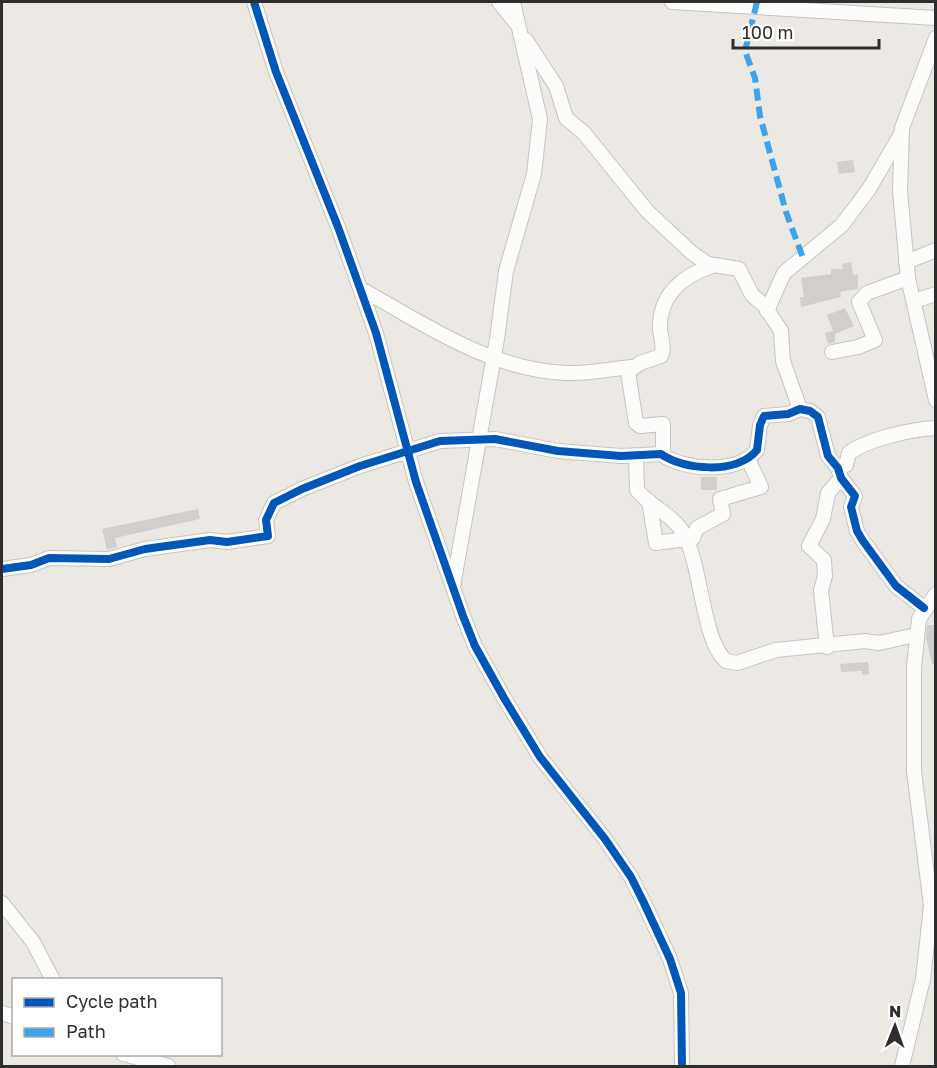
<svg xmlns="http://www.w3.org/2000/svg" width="937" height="1068" viewBox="0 0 937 1068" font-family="'Golos Text',sans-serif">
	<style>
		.building { fill: #d1cecb }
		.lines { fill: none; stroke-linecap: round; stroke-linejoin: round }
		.minor-casing { stroke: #c5c4c5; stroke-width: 16 }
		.minor { stroke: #fcfcfb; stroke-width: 14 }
		.quiet { stroke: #3ea3eb; stroke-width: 6; stroke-dasharray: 12 6; stroke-linecap: butt }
		.cycleway-casing { stroke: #fff; stroke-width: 11 }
		.cycleway { stroke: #0057b8; stroke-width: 8 }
	</style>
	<rect width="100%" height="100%" fill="#ece8e4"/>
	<g class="building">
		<path d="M853,160L855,172L839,174L837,162Z"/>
		<path d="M851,262L853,275L858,274V289L843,291L840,292L841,297L801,307L800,297H804L801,278L831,274V269H843L842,264Z"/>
		<path d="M845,308L854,326L835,334V342L828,344L825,333L833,331L827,315Z"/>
		<rect x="701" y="477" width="16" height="13"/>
		<path d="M198,509L200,519L115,538L117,547L107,550L102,529Z"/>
		<path d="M927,625H936V664H932L926,638Z"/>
		<path d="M868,662L869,674L862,675V671L841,672L840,664Z"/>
	</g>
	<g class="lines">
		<defs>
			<g id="minor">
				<path d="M254,2L276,72L338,227L376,333L416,482L463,616L475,646L504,698L540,757L605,839L631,877L643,901L670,959L681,993L682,1066"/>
				<path d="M499,2L516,23"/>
				<path d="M672,2L936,18"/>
				<path d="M936,38L902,128L900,191L908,278L936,400"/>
				<path d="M526,40L556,86L566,118L584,133L647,211L692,253L708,264L739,269L752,295L764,305L781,331L783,361L800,409"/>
				<path d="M906,262L936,250"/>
				<path d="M361,289C426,325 490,370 567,373C587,374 610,369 631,367"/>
				<path d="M914,301L936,294"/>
				<path d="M767,311L784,273L842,225L869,189L901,134"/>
				<path d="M832,352L858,347L875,340L859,302L867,293L908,278"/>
				<path d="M663,455V424L640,426L636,423L628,372L640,363L661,356C665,347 661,339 660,329C659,295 682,276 712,266"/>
				<path d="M636,456L637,490C650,507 673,514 684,534C702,567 702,640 726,661L737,663L776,650L865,641L879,643L916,635"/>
				<path d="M838,468L846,465L849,453C868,439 912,429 936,428"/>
				<path d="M649,501L656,543L693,538L697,528L723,514L720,499L761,487L748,459"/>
				<path d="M2,569L31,565L49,558L109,559L145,549L210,540L227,542L268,536L266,520L274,503L302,489L360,466L440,441L495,439L558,451L621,456L661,454C683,470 737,475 757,450L760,425L764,416L788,414L800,409L810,411L818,417L828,456L838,468L841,478L855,496L851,507L857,531L863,541L896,586L924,608"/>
				<path d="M453,586L497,339L506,271L534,174L540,119L513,2"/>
				<path d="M827,647L821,590L825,576L824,560L809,546L823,519L828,493L841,478"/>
				<path d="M2,903L33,942L53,980"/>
				<path d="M2,1013L14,1017"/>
				<path d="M123,1054L168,1066"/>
				<path d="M902,1066L923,979L931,906L914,771V667L919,619L936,594"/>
			</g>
		</defs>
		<use href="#minor" class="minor-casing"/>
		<use href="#minor" class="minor"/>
		<path class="quiet" d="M757,2L745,51L755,78L760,116L786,212L803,258"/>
		<defs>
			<g id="cycleway">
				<path d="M254,2L276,72L338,227L376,333L416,482L463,616L475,646L504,698L540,757L605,839L631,877L643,901L670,959L681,993L682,1066"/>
				<path d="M2,569L31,565L49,558L109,559L145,549L210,540L227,542L268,536L266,520L274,503L302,489L360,466L440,441L495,439L558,451L621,456L661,454C683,470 737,475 757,450L760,425L764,416L788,414L800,409L810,411L818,417L828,456L838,468L841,478L855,496L851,507L857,531L863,541L896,586L924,608"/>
			</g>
		</defs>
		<use href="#cycleway" class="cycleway-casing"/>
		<use href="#cycleway" class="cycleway"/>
	</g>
	<rect width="937" height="1068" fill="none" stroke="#2e2e2e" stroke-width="6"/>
	<rect x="12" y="978" width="210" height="78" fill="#ffffff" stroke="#ababab" stroke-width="1.5"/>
	<rect x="24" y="998" width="30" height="9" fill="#0057b8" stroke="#ababab" stroke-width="1.5"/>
	<text x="66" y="1008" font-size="18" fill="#2e2e2e">Cycle path</text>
	<rect x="24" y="1028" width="30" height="9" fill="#3ea3eb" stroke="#ababab" stroke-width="1.5"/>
	<text x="66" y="1038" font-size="18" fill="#2e2e2e">Path</text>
	<g transform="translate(895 1026) rotate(1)" stroke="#ffffff" stroke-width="4.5" paint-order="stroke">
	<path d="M0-4.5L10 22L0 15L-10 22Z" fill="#2e2e2e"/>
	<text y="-9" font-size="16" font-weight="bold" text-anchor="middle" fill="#2e2e2e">N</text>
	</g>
	<path d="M733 39v9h146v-9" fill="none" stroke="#2e2e2e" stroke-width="3"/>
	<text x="742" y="39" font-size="18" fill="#2e2e2e" stroke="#ffffff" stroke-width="4.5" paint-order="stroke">100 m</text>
</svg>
